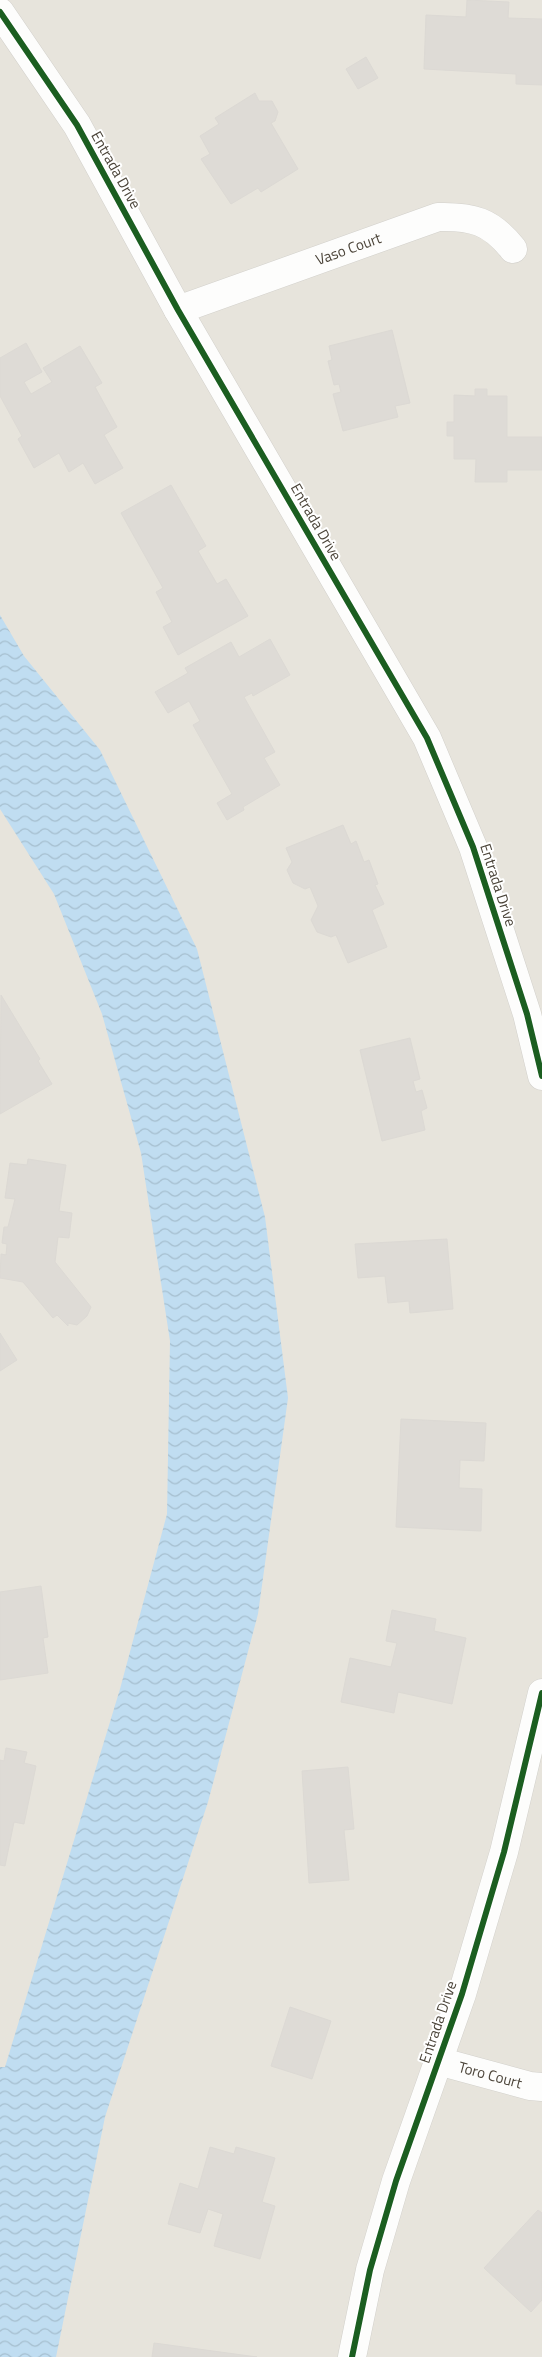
<svg xmlns="http://www.w3.org/2000/svg" width="542" height="2357" viewBox="0 0 542 2357" font-family="'Titillium Web',sans-serif">
	<style>
		.residential { fill: #e7e4dc }
		.water { fill: url(#water-waves) }
		.building { fill: #dedbd6; stroke: #dcd9d4 }
		.lines { fill: none; stroke-linecap: round; stroke-linejoin: round }
		.street-casing { stroke: #d2d0cb; stroke-width: 29 }
		.street { stroke: #fdfdfc; stroke-width: 28 }
		.cycleway-casing { stroke: #fff; stroke-width: 9 }
		.cycleway { stroke: #1b5e20; stroke-width: 6 }
		.labels { text-anchor: middle; stroke-width: 4; stroke-linejoin: round; paint-order: stroke }
		.street-label { font-size: 15px; fill: #4b4439; stroke: #fff }
	</style>
	<defs>
		<pattern id="water-waves" width="16" height="10" patternUnits="userSpaceOnUse" patternTransform="scale(1.25)"><rect width="16" height="10" fill="#c0ddf1"/><path d="M0 5q4-4 8 0t8 0" fill="none" stroke="#a6bfcf"/></pattern>
	</defs>
	<rect width="100%" height="100%" fill="#f4f2ee"/>
	<rect class="residential" x="0" y="0" width="542" height="2357"/>
	<path class="water" d="M0,615L24,656L100,750L197,949L265,1217L288,1398L258,1614L208,1802L105,2117L56,2357H0V2067H5L120,1689L167,1514L170,1341L141,1153L102,1014L54,894L0,809Z"/>
	<g class="building">
		<path d="M467,0L509,2L508,18L542,19V85L516,84V74L424,69L426,15L466,17Z"/>
		<path d="M366,57L378,78L358,89L346,69Z"/>
		<path d="M255,93L259,101H272L278,112L275,121L271,123L298,169L261,192L258,188L231,204L201,159L210,154L200,136L219,124L215,118Z"/>
		<path d="M392,330L410,403L395,406L398,417L343,431L333,394L341,392L339,384L334,385L328,361L332,360L329,346Z"/>
		<path d="M26,343L42,372L24,382L31,394L52,382L43,368L80,346L102,383L95,387L117,427L104,435L123,468L95,484L83,463L69,472L59,453L34,468L18,439L22,436L0,396V358Z"/>
		<path d="M475,389H487V396H507V437H542V470H507V482H475L476,459H454V436H447V422H454V395L475,396Z"/>
		<path d="M171,485L206,546L198,551L217,584L226,579L248,616L178,655L163,627L172,622L156,592L163,588L121,513Z"/>
		<path d="M270,639L290,675L253,696L252,693L244,697L275,752L264,758L280,785L243,807L244,810L227,820L217,803L232,794L193,725L200,721L189,701L168,713L155,692L188,673L185,668L231,642L239,657Z"/>
		<path d="M343,825L351,844L356,841L364,862L369,860L378,884L375,885L384,904L372,910L387,947L348,963L336,935L331,937L317,932L311,920L318,906L310,887L305,889L293,883L287,870L292,862L286,848Z"/>
		<path d="M1,995L40,1059L38,1061L52,1084L0,1114Z"/>
		<path d="M410,1038L420,1079L413,1081L416,1092L422,1090L427,1108L421,1111L425,1130L382,1141L360,1050Z"/>
		<path d="M28,1159L66,1165L59,1211L72,1213L69,1238L58,1237L55,1262L91,1307L87,1316L77,1325L68,1323V1326L57,1315L53,1318L23,1282L0,1278L1,1254L6,1255L7,1244L2,1243L4,1227H8L15,1199L5,1198L10,1163L27,1165Z"/>
		<path d="M447,1239L453,1309L410,1313L409,1301L388,1303L385,1276L358,1278L355,1244Z"/>
		<path d="M0,1333L17,1360L0,1371Z"/>
		<path d="M401,1419L486,1423L484,1461L460,1460L459,1488L482,1489L481,1531L396,1527Z"/>
		<path d="M41,1586L48,1637L43,1638L48,1673L0,1680V1592Z"/>
		<path d="M392,1610L436,1619L434,1631L466,1638L452,1704L398,1692L394,1713L341,1702L350,1658L391,1667L397,1643L386,1641Z"/>
		<path d="M6,1748L27,1752L24,1763L36,1766L24,1824L14,1822L5,1866L0,1865V1760L4,1761Z"/>
		<path d="M348,1767L354,1829L344,1830L349,1880L309,1883L302,1771Z"/>
		<path d="M290,2007L331,2021L312,2079L271,2066Z"/>
		<path d="M210,2147L234,2154L236,2147L275,2158L262,2202L275,2206L260,2259L214,2246L223,2214L208,2209L200,2233L168,2224L180,2183L198,2189Z"/>
		<path d="M538,2210L542,2213V2300L531,2312L484,2268Z"/>
		<path d="M154,2343L257,2357H152Z"/>
	</g>
	<g class="lines">
		<defs>
			<g id="street">
				<path d="M0,12L77,125L178,310L427,738L473,847L527,1014L542,1076"/>
				<path id="s1" d="M178,310L438,217C472,216 491,221 513,249"/>
				<path id="s2" d="M438,2061L530,2086L542,2087"/>
				<path d="M352,2357L370,2270L396,2181L462,1994L504,1852L542,1693"/>
			</g>
		</defs>
		<use href="#street" class="street-casing"/>
		<use href="#street" class="street"/>
		<defs>
			<g id="cycleway">
				<path d="M0,12L77,125L178,310L427,738L473,847L527,1014L542,1076"/>
				<path d="M352,2357L370,2270L396,2181L462,1994L504,1852L542,1693"/>
			</g>
		</defs>
		<use href="#cycleway" class="cycleway-casing"/>
		<use href="#cycleway" class="cycleway"/>
	</g>
	<g class="labels">
		<g class="street-label">
			<text transform="translate(116 170) rotate(61)" y="5">Entrada Drive</text>
			<text dy="5" stroke="none"><textPath href="#s1" startOffset="181">Vaso Court</textPath></text>
			<text transform="translate(316 522) rotate(60)" y="5">Entrada Drive</text>
			<text transform="translate(498 885) rotate(72)" y="5">Entrada Drive</text>
			<text transform="translate(438 2022) rotate(-71)" y="5">Entrada Drive</text>
			<text dy="5" stroke="none"><textPath href="#s2" startOffset="54">Toro Court</textPath></text>
		</g>
	</g>
</svg>
